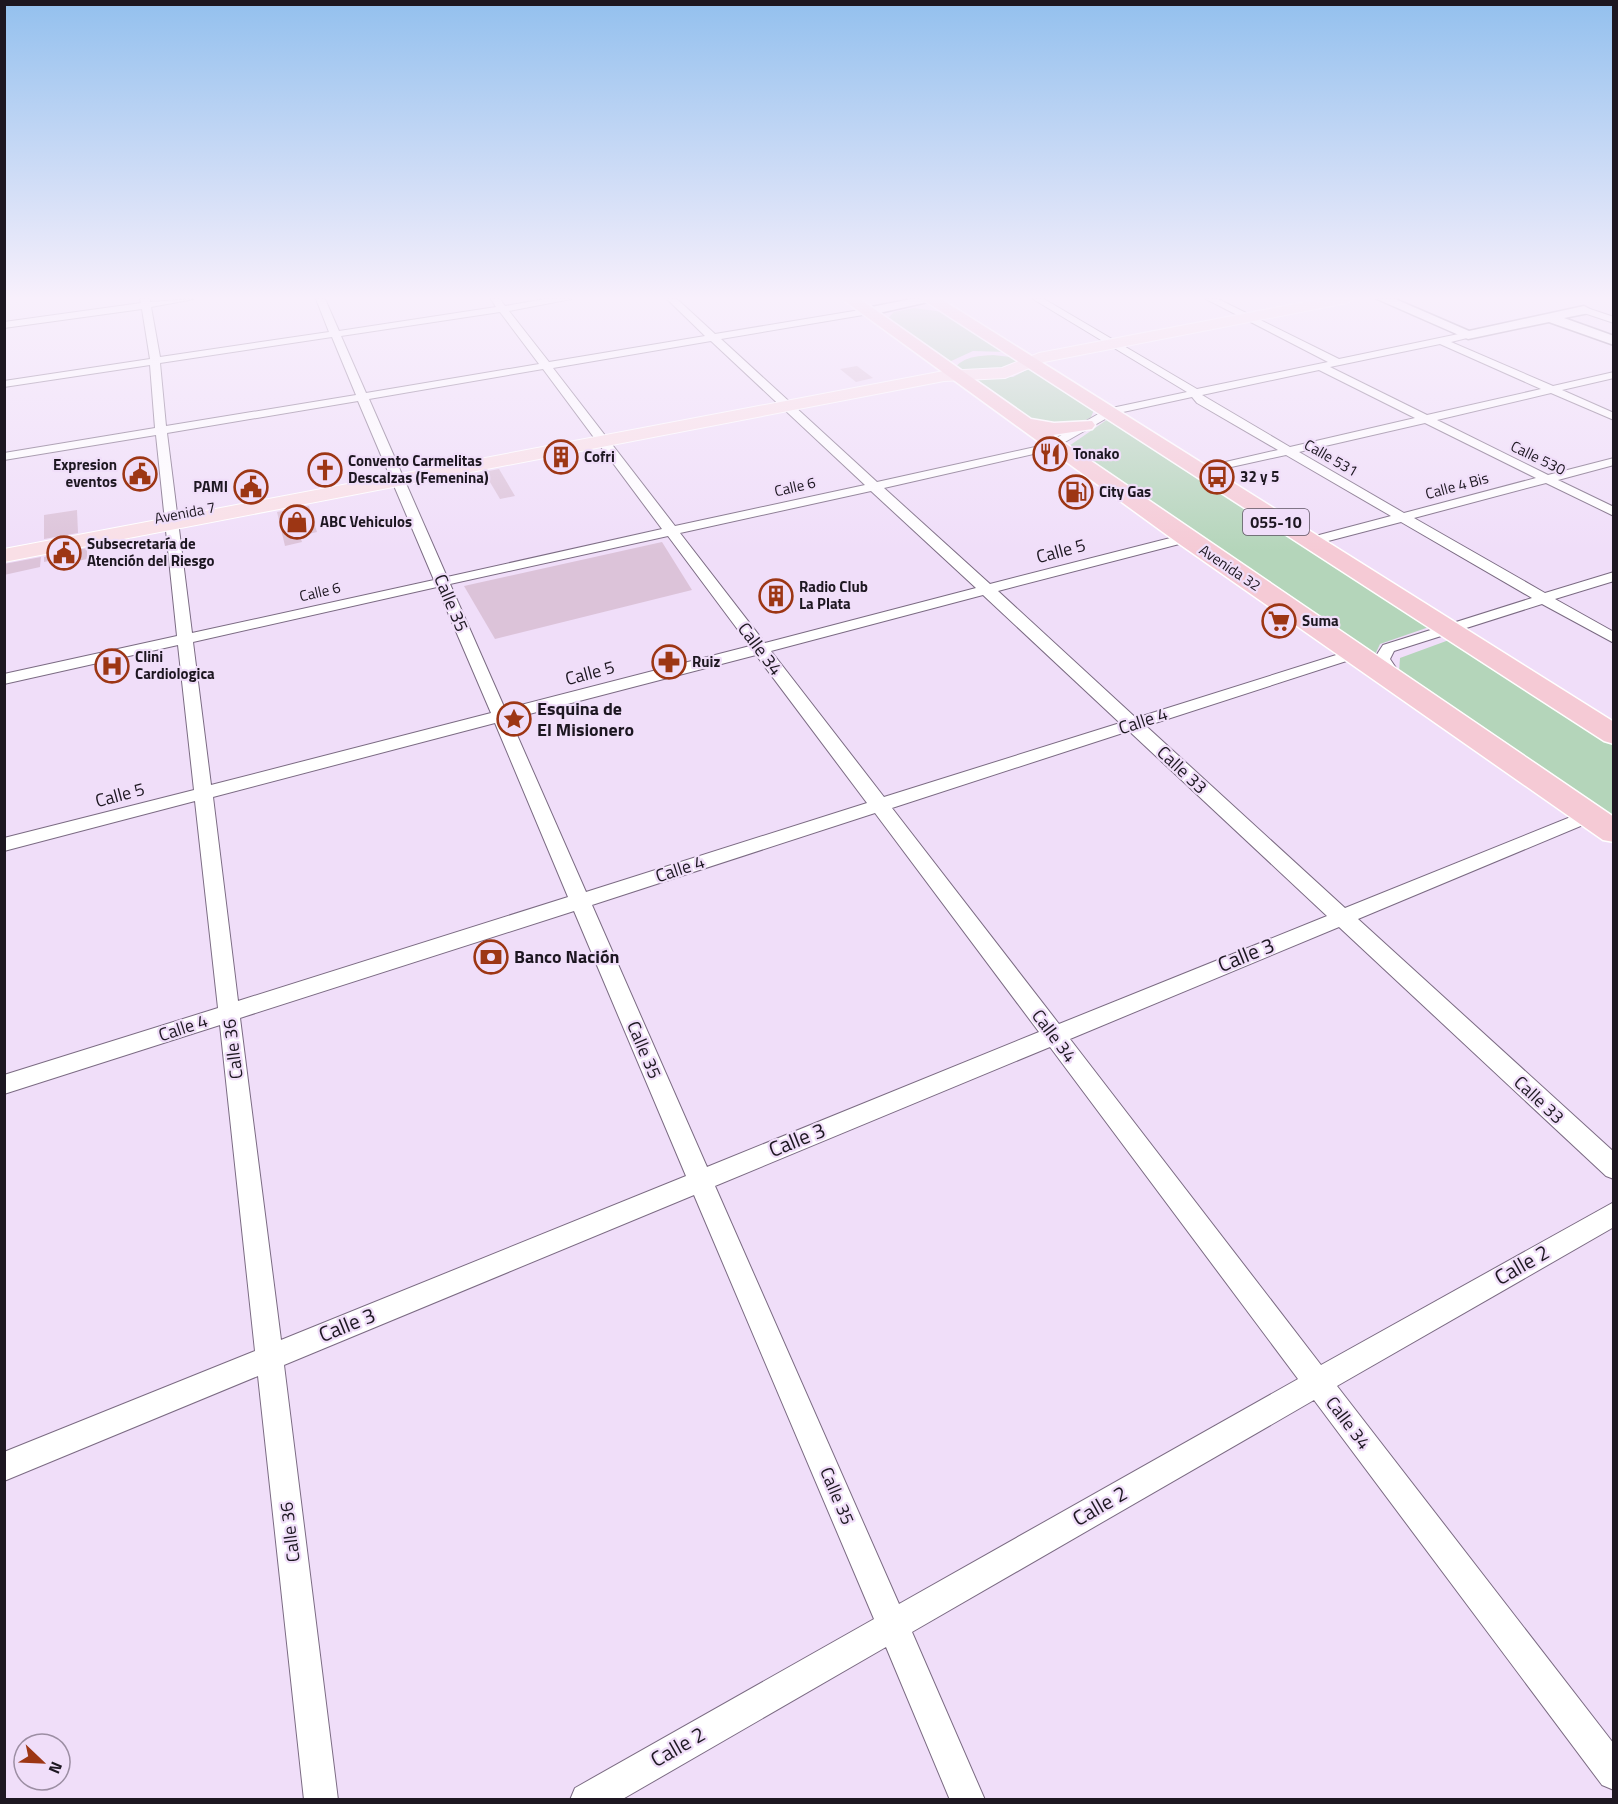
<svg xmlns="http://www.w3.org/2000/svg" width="1618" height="1804" viewBox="0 0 1618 1804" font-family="'Titillium Web',sans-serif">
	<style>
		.green { fill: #b4d5ba }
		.building { fill: #dcc3d9 }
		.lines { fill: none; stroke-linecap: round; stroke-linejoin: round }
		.street-casing { stroke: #7b6b83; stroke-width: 2 }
		.secondary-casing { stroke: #7b6b83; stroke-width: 3 }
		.primary-casing { stroke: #fff; stroke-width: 2 }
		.highway-casing { stroke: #fff; stroke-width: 3 }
		.street { fill: #fff; fill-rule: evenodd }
		.secondary { fill: #fff; fill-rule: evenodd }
		.primary { fill: #f9dfe6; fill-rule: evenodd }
		.highway { fill: #f5cad5; fill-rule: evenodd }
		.labels { text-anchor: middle; stroke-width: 4.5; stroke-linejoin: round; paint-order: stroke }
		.far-poi-label { font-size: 15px; font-weight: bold; fill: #1d1721; stroke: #f0def9; text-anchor: start }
		.far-street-label { font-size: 15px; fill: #1d1721; stroke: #f0def9 }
		.shield { fill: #f0def9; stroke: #5c5362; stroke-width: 1.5 }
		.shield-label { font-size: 16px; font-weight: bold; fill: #1d1721 }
		.street-label { font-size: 18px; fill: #1d1721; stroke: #f0def9 }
		.poi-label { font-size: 18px; font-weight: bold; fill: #1d1721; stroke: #f0def9; text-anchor: start }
		.near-street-label { font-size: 21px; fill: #1d1721; stroke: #f0def9 }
	</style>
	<rect width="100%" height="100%" fill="#f0def9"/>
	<g class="green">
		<path d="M914,308L943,312L1007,352L973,351L949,362L890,321L889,317L894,312Z"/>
		<path d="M993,355L1011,357L1020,362C1002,371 975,379 956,367C964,356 981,356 993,355Z"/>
		<path d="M1030,368L1090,406L1094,410L1091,417C1050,445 1004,401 972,378L1013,377Z"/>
		<path d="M1108,419L1432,626L1380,644L1373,659L1069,446Z"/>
		<path d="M1449,640L1613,744V819L1399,672L1400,658Z"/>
	</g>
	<g class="building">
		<path d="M857,366L873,378L856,382L840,369Z"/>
		<path d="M499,469L515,496L500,499L484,472Z"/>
		<path d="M262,477L265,492L239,497L236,481Z"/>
		<path d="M309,506L317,532L300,536L302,542L285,546L277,512Z"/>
		<path d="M77,510L78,533L44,539V515Z"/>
		<path d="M662,542L692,590L495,639L464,586Z"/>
		<path d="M87,548V559L73,562V556L44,562V557Z"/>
		<path d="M41,557L40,567L4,575V564Z"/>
	</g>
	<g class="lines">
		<defs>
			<g id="street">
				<path d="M140,299H150V302L194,299L151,307L160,357L329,332L316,299H325L339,331L496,307L491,299H500L505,306L545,299H571L509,311L549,362L705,336L667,299H677L715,334L866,309L871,312L869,314L721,339L877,482L1044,445L1107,409L1187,392L1033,299H1044L1197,389L1328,362L1206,299H1218L1339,359L1468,332L1473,335L1471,337L1451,342L1553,386L1614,372V378L1562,390L1614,413V420L1551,393L1437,420L1548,475L1614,458V465L1558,480L1614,507V516L1546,483L1414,518L1545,593L1614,572V581L1555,599L1614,632V643L1542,604L1394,651L1390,659L1404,680L1396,685L1390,683L1374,659L1383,645L1532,598L1401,522L1309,546L1304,545V539L1391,516L1286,455L1195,475V469L1278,450L1197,403L1192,397L1114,414L1051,450L884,488L990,584L1186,534L1191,535V541L998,591L1136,718L1352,650H1362L1365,653L1362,656L1146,726L1345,908L1583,812L1589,810L1598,816L1595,820L1358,919L1614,1152V1179L1606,1176L1339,927L1070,1039L1321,1365L1614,1202V1227L1337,1386L1614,1744V1790L1602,1785L1314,1400L912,1632L985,1800H950L886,1647L621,1800H570L575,1788L874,1619L694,1195L284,1365L338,1800H304L258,1376L4,1481V1452L255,1351L220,1025L4,1094V1075L218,1008L195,801L4,851V838L194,790L178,645L4,684V674L177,636L156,435L4,460V453L155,428L150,365L4,387V381L150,359L142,309L4,328V322L141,303ZM500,312L539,364L366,393L341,336ZM332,337L356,395L166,426L160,363ZM711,341L865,485L675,526L553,368ZM1440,344L1541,389L1427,415L1330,367ZM543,369L662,529L447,577L369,399ZM1319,370L1415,418L1290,447L1202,395ZM358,401L434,580L192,633L167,433ZM1425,423L1536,478L1404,513L1299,452ZM871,491L976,588L765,643L680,533ZM668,536L750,646L505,709L450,584ZM437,587L491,713L211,785L193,642ZM983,595L1120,723L884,797L771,651ZM756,655L867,803L586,892L510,719ZM495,723L568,897L238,1001L213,797ZM1129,731L1327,916L1059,1024L892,808ZM875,813L1039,1032L707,1167L592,905ZM574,911L686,1176L281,1340L240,1018ZM1050,1047L1298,1379L899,1604L715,1186Z"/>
				<path d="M1584,307L1614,317V323L1581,312V308Z"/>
			</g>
			<g id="secondary">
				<path d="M912,299H941L866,316L859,312L866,308Z"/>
				<path d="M1377,299H1395L1469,331L1584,306L1591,310L1589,313L1564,318L1614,336V345L1549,322L1468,339Z"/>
			</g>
			<path id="primary" d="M1321,299H1354L1347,303L1044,362L1005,378L944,381L4,562V549L944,371L1002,368L1039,353Z"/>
			<g id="highway">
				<path d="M842,299H860L1031,419L1054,423L1092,421L1095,425L1092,429L1053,435L1614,817V842L1603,840L1178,543Z"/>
				<path d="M922,299H941L1614,722V744L1604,741Z"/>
			</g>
		</defs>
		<use href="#street" class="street-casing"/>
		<use href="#secondary" class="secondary-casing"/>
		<use href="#primary" class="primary-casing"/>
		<use href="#highway" class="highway-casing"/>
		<use href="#street" class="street"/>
		<use href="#secondary" class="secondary"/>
		<use href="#primary" class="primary"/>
		<use href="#highway" class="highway"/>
	</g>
	<linearGradient id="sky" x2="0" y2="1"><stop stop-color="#93c0ee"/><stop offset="0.54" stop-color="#f8f0fc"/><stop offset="1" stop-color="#f8f0fc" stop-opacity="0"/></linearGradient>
	<rect width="1618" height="552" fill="url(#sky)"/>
	<defs>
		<symbol id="restaurant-ring" viewBox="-11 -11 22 22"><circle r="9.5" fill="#f0def9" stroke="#9d3614" stroke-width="1.5"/><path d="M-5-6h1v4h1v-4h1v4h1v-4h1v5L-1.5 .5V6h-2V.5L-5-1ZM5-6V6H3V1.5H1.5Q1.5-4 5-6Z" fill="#9d3614"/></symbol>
		<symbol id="building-ring" viewBox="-11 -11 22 22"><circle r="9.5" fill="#f0def9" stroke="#9d3614" stroke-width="1.5"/><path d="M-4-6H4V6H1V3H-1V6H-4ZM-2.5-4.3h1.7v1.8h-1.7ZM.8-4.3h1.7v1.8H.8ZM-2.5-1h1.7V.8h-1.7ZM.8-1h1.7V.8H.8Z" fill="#9d3614"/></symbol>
		<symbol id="church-ring" viewBox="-11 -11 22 22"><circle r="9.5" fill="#f0def9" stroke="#9d3614" stroke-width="1.5"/><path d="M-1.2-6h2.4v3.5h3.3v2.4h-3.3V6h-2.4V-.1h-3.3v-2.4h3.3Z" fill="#9d3614"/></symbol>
		<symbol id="civic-ring" viewBox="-11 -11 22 22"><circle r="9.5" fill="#f0def9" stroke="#9d3614" stroke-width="1.5"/><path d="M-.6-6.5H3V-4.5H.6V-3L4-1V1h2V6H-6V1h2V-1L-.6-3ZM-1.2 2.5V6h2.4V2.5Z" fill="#9d3614"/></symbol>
		<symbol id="bus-ring" viewBox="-11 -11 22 22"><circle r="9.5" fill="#f0def9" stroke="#9d3614" stroke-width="1.5"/><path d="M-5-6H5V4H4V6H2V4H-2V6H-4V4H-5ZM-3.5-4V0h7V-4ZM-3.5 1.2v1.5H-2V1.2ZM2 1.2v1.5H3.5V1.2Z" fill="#9d3614"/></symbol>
		<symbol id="fuel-ring" viewBox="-11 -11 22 22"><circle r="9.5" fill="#f0def9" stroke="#9d3614" stroke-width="1.5"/><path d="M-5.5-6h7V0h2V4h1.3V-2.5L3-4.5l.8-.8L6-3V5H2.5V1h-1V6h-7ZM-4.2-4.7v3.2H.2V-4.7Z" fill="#9d3614"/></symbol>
		<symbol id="shop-ring" viewBox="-11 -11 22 22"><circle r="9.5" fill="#f0def9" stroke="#9d3614" stroke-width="1.5"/><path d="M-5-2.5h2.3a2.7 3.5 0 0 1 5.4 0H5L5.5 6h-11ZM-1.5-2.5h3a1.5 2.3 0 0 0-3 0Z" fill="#9d3614"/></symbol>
		<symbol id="supermarket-ring" viewBox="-11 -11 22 22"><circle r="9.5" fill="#f0def9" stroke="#9d3614" stroke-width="1.5"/><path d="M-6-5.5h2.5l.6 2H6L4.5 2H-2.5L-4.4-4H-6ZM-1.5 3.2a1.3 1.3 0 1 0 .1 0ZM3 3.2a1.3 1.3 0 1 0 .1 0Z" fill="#9d3614"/></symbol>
		<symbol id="pharmacy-ring" viewBox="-11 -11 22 22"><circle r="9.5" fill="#f0def9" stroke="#9d3614" stroke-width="1.5"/><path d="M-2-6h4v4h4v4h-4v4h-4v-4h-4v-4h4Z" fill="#9d3614"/></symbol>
		<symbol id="hospital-ring" viewBox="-11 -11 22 22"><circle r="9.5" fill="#f0def9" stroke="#9d3614" stroke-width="1.5"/><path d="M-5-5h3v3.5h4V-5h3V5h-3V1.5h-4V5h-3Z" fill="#9d3614"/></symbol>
		<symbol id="sight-ring" viewBox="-11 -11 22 22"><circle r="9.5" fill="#f0def9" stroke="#9d3614" stroke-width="1.5"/><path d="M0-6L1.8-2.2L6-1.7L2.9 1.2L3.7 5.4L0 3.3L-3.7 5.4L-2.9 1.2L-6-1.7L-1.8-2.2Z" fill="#9d3614"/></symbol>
		<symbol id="bank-ring" viewBox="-11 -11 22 22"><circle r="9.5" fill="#f0def9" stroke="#9d3614" stroke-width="1.5"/><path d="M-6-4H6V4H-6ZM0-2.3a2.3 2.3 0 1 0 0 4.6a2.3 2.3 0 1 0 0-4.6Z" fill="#9d3614"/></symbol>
	</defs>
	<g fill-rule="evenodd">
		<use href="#restaurant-ring" x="1031" y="435" width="38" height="38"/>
		<use href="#building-ring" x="542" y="438" width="38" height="38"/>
		<use href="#church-ring" x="306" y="451" width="38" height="38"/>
		<use href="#civic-ring" x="121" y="455" width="38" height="38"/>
		<use href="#bus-ring" x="1198" y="458" width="38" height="38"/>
		<use href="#civic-ring" x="232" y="468" width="38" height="38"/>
		<use href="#fuel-ring" x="1057" y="473" width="38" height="38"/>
		<use href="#shop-ring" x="278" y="503" width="38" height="38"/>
		<use href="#civic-ring" x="45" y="534" width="38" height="38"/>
		<use href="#building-ring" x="757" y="577" width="38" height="38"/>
		<use href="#supermarket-ring" x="1260" y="602" width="38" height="38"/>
		<use href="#pharmacy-ring" x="650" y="643" width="38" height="38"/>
		<use href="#hospital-ring" x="93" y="647" width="38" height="38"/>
		<use href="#sight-ring" x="495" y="700" width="38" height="38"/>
		<use href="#bank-ring" x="472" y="938" width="38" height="38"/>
	</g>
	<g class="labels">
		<g class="far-poi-label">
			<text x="1073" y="459">Tonako</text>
			<text x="584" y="462">Cofri</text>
			<text x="348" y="466">Convento Carmelitas<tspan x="348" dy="17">Descalzas (Femenina)</tspan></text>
			<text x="117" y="470" text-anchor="end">Expresion<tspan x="117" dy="17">eventos</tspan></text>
			<text x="1240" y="482">32 y 5</text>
			<text x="228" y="492" text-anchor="end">PAMI</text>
			<text x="1099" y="497">City Gas</text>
			<text x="320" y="527">ABC Vehiculos</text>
			<text x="87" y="549">Subsecretaría de<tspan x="87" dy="17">Atención del Riesgo</tspan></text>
			<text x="799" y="592">Radio Club<tspan x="799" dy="17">La Plata</tspan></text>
			<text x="1302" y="626">Suma</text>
			<text x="135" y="662">Clini<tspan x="135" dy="17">Cardiologica</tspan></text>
			<text x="692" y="667">Ruiz</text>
		</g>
		<g class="far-street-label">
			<text transform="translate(1331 458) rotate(30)" y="5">Calle 531</text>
			<text transform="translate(1538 458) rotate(26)" y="5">Calle 530</text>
			<text transform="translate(1457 486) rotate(-15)" y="5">Calle 4 Bis</text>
			<text transform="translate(795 487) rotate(-13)" y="5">Calle 6</text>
			<text transform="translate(185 513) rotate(-11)" y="5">Avenida 7</text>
			<text transform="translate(1230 568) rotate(34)" y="5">Avenida 32</text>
			<text transform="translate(320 592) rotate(-13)" y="5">Calle 6</text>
		</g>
		<rect class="shield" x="1243" y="509" width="66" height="26" rx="4.5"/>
		<g class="shield-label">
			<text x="1276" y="528">055-10</text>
		</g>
		<g class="street-label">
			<text transform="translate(1061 551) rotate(-15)" y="6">Calle 5</text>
			<text transform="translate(451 603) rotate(67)" y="6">Calle 35</text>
			<text transform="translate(760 649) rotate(53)" y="6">Calle 34</text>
			<text transform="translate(590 673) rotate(-15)" y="6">Calle 5</text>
			<text transform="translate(1143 721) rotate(-18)" y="6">Calle 4</text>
			<text transform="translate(1182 770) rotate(43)" y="6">Calle 33</text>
			<text transform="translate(120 795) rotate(-15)" y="6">Calle 5</text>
			<text transform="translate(680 869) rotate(-18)" y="6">Calle 4</text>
			<text transform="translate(183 1028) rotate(-18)" y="6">Calle 4</text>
			<text transform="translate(1054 1036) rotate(53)" y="6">Calle 34</text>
			<text transform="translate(233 1049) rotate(-97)" y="6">Calle 36</text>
			<text transform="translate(644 1050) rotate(67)" y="6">Calle 35</text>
			<text transform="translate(1539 1100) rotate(43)" y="6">Calle 33</text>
			<text transform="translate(1348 1423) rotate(53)" y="6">Calle 34</text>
			<text transform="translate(837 1496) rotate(67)" y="6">Calle 35</text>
			<text transform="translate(290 1532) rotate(-97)" y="6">Calle 36</text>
		</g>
		<g class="poi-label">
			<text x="537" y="715">Esquina de<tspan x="537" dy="21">El Misionero</tspan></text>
			<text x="514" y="963">Banco Nación</text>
		</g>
		<g class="near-street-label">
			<text transform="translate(1246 955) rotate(-22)" y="7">Calle 3</text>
			<text transform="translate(797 1140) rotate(-22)" y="7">Calle 3</text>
			<text transform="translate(1522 1265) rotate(-30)" y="7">Calle 2</text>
			<text transform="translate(347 1325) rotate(-22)" y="7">Calle 3</text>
			<text transform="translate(1100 1506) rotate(-30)" y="7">Calle 2</text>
			<text transform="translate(678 1747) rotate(-30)" y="7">Calle 2</text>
		</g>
	</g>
	<rect width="1618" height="1804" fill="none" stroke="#1d1721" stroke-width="12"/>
	<g transform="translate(42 1762) rotate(113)"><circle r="28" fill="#f0def9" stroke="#9c8ea3" stroke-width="1.5"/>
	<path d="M0-4.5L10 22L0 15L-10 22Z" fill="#9d3614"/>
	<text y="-9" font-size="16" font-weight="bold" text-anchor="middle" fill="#1d1721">N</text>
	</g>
</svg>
